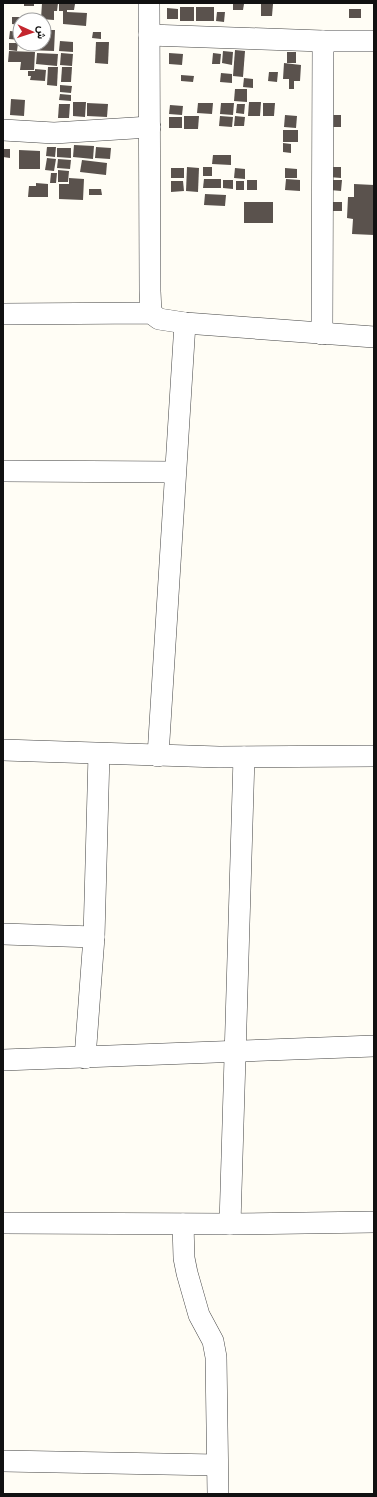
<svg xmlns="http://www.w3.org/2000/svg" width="377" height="1497" viewBox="0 0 377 1497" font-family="'Roboto Serif',Vazirmatn,serif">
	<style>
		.building { fill: #5a524d }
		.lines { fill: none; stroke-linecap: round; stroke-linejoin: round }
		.minor-casing { stroke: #444; stroke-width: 22 }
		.minor { stroke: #fff; stroke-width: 21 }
	</style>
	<rect width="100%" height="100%" fill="#fffdf5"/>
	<g class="building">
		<rect x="24" y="3" width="10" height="3"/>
		<path d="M42,3H58L57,11H54V20L41,19Z"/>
		<path d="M59,3L75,4L74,10H67V12L87,13L86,26L63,24V11H59Z"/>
		<path d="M233,3L244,4L243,10H233Z"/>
		<path d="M261,4H273L272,16H261Z"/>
		<rect x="180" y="7" width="14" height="14"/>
		<rect x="196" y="7" width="18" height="14"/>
		<path d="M167,8L178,9V19H167Z"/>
		<rect x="349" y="9" width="12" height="9"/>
		<path d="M217,12H225L224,22L216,21Z"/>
		<path d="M12,17H21L20,25L12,24Z"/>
		<path d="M44,30H55L54,51L27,50L28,44H44Z"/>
		<path d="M10,31L20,32V40L9,39Z"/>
		<path d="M93,32H101V39L92,38Z"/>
		<path d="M60,41L73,42V52L59,51Z"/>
		<path d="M96,42H109L108,64L95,63Z"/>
		<path d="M9,43H18L17,51L9,50Z"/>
		<path d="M235,50L245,51L243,77L233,76Z"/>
		<path d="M9,51L35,52L34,70H20L21,62H8Z"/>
		<path d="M223,51L233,52L232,65L222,63Z"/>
		<rect x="287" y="52" width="9" height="11"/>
		<path d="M37,53L58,54L57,66L36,64Z"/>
		<path d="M61,53L73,54L72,66L60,65Z"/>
		<path d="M169,53L183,54L182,65L169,64Z"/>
		<path d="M213,53L221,54L220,64H212Z"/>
		<path d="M284,63L301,65L300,81H294V89H289V79H283Z"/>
		<path d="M48,67H58L57,86L47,85Z"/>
		<path d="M62,67H72L71,82H61Z"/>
		<path d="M35,69L46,70L45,81L30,80L31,76H28V71H35Z"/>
		<path d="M269,72H278L277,82L268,81Z"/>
		<path d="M221,73L232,74V83L220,82Z"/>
		<path d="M181,75L194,76L193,82L181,81Z"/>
		<path d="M244,78L253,79V88L243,87Z"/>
		<path d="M60,85L72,86L71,93L60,92Z"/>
		<path d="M235,89H247V102L234,101Z"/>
		<path d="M60,94L71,95V101L59,100Z"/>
		<path d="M11,99L25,100L24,116L10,115Z"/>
		<path d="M73,102H86L85,117L73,116Z"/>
		<path d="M249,102H261L260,116H248Z"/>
		<path d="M87,103L108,104L107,117L87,116Z"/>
		<path d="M198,103H213L212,114L197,113Z"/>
		<path d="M221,103H234L233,115L220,114Z"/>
		<path d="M263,103H275L274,116H263Z"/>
		<path d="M59,104H70L69,118H58Z"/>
		<path d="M237,104H245L244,114L236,113Z"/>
		<path d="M170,105L183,106L182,115L169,114Z"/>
		<path d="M285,115L297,116L296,128L284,127Z"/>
		<rect x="327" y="115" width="14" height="12"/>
		<path d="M184,116H199L198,129H184Z"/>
		<path d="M220,116L233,117L232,127L219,126Z"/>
		<path d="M235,116L245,117L244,126H234Z"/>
		<rect x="169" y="117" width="13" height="11"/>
		<rect x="283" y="130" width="15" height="12"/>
		<path d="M283,143L291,144V153L283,152Z"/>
		<path d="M74,145L94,146L93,159L73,157Z"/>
		<path d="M47,147H56L55,157L46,156Z"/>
		<path d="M96,147L111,148L110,159L95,158Z"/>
		<path d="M57,148H71V158L57,157Z"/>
		<path d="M3,149H10V158L3,157Z"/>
		<path d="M19,150L40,151V169H19Z"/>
		<path d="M213,155H231V165L212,164Z"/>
		<path d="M47,158L56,159L54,171L45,170Z"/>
		<path d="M58,159L71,160L70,169L57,168Z"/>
		<path d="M82,160L107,163L106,175L80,172Z"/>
		<path d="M187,167L199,168L198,192L186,191Z"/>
		<rect x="203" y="167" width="9" height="9"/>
		<path d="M329,167H341V178L329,177Z"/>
		<rect x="171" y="168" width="13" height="10"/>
		<path d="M235,168L245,169V179L234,178Z"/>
		<path d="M285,168L297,169V178H285Z"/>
		<path d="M58,170L69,171L68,182H58Z"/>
		<path d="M51,173H57L56,183H50Z"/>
		<path d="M69,178L84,179L83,200L59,199V184H69Z"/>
		<path d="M204,179H221V188H203Z"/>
		<path d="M286,179L300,180V191L285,190Z"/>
		<path d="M223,180H233V189L223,188Z"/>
		<rect x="247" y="180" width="10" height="10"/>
		<path d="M330,180H342L341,191L330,190Z"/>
		<path d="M171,181H183L184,191L171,192Z"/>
		<rect x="236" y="181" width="8" height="9"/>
		<path d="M36,183L48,184V197H28L29,186H36Z"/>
		<path d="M354,184L374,185V235L352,234L353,219L347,218L348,197H354Z"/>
		<path d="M89,189H101L102,195H89Z"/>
		<path d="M205,194L226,195L225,206L204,205Z"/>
		<rect x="244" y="202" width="29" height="21"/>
		<path d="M330,202H342V211H328Z"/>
	</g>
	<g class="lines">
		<defs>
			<g id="minor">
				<path d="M149,3L150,291L151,313"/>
				<path d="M149,35L323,41H374"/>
				<path d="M3,130L54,133L150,127"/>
				<path d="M3,314L151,313L159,319L185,323L374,337"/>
				<path d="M322,334L323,41"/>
				<path d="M3,471L175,472"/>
				<path d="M3,750L219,757L374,756"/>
				<path d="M158,756L185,323"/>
				<path d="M3,934L94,937"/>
				<path d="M85,1058L94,937L99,754"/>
				<path d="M3,1060L374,1046"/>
				<path d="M3,1223L230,1224L374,1222"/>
				<path d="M183,1224L184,1258L187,1273L199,1315L213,1341L216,1357L218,1494"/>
				<path d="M230,1224L244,757"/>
				<path d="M3,1461L217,1465"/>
			</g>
		</defs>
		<use href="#minor" class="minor-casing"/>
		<use href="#minor" class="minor"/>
	</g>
	<rect width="377" height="1497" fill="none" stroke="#111111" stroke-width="8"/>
	<g transform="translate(32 32) rotate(93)"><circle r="19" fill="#ffffff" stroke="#a0a0a0"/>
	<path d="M0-3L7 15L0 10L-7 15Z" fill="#c4262e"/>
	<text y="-6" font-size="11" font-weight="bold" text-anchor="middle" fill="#111111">ش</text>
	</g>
</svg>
